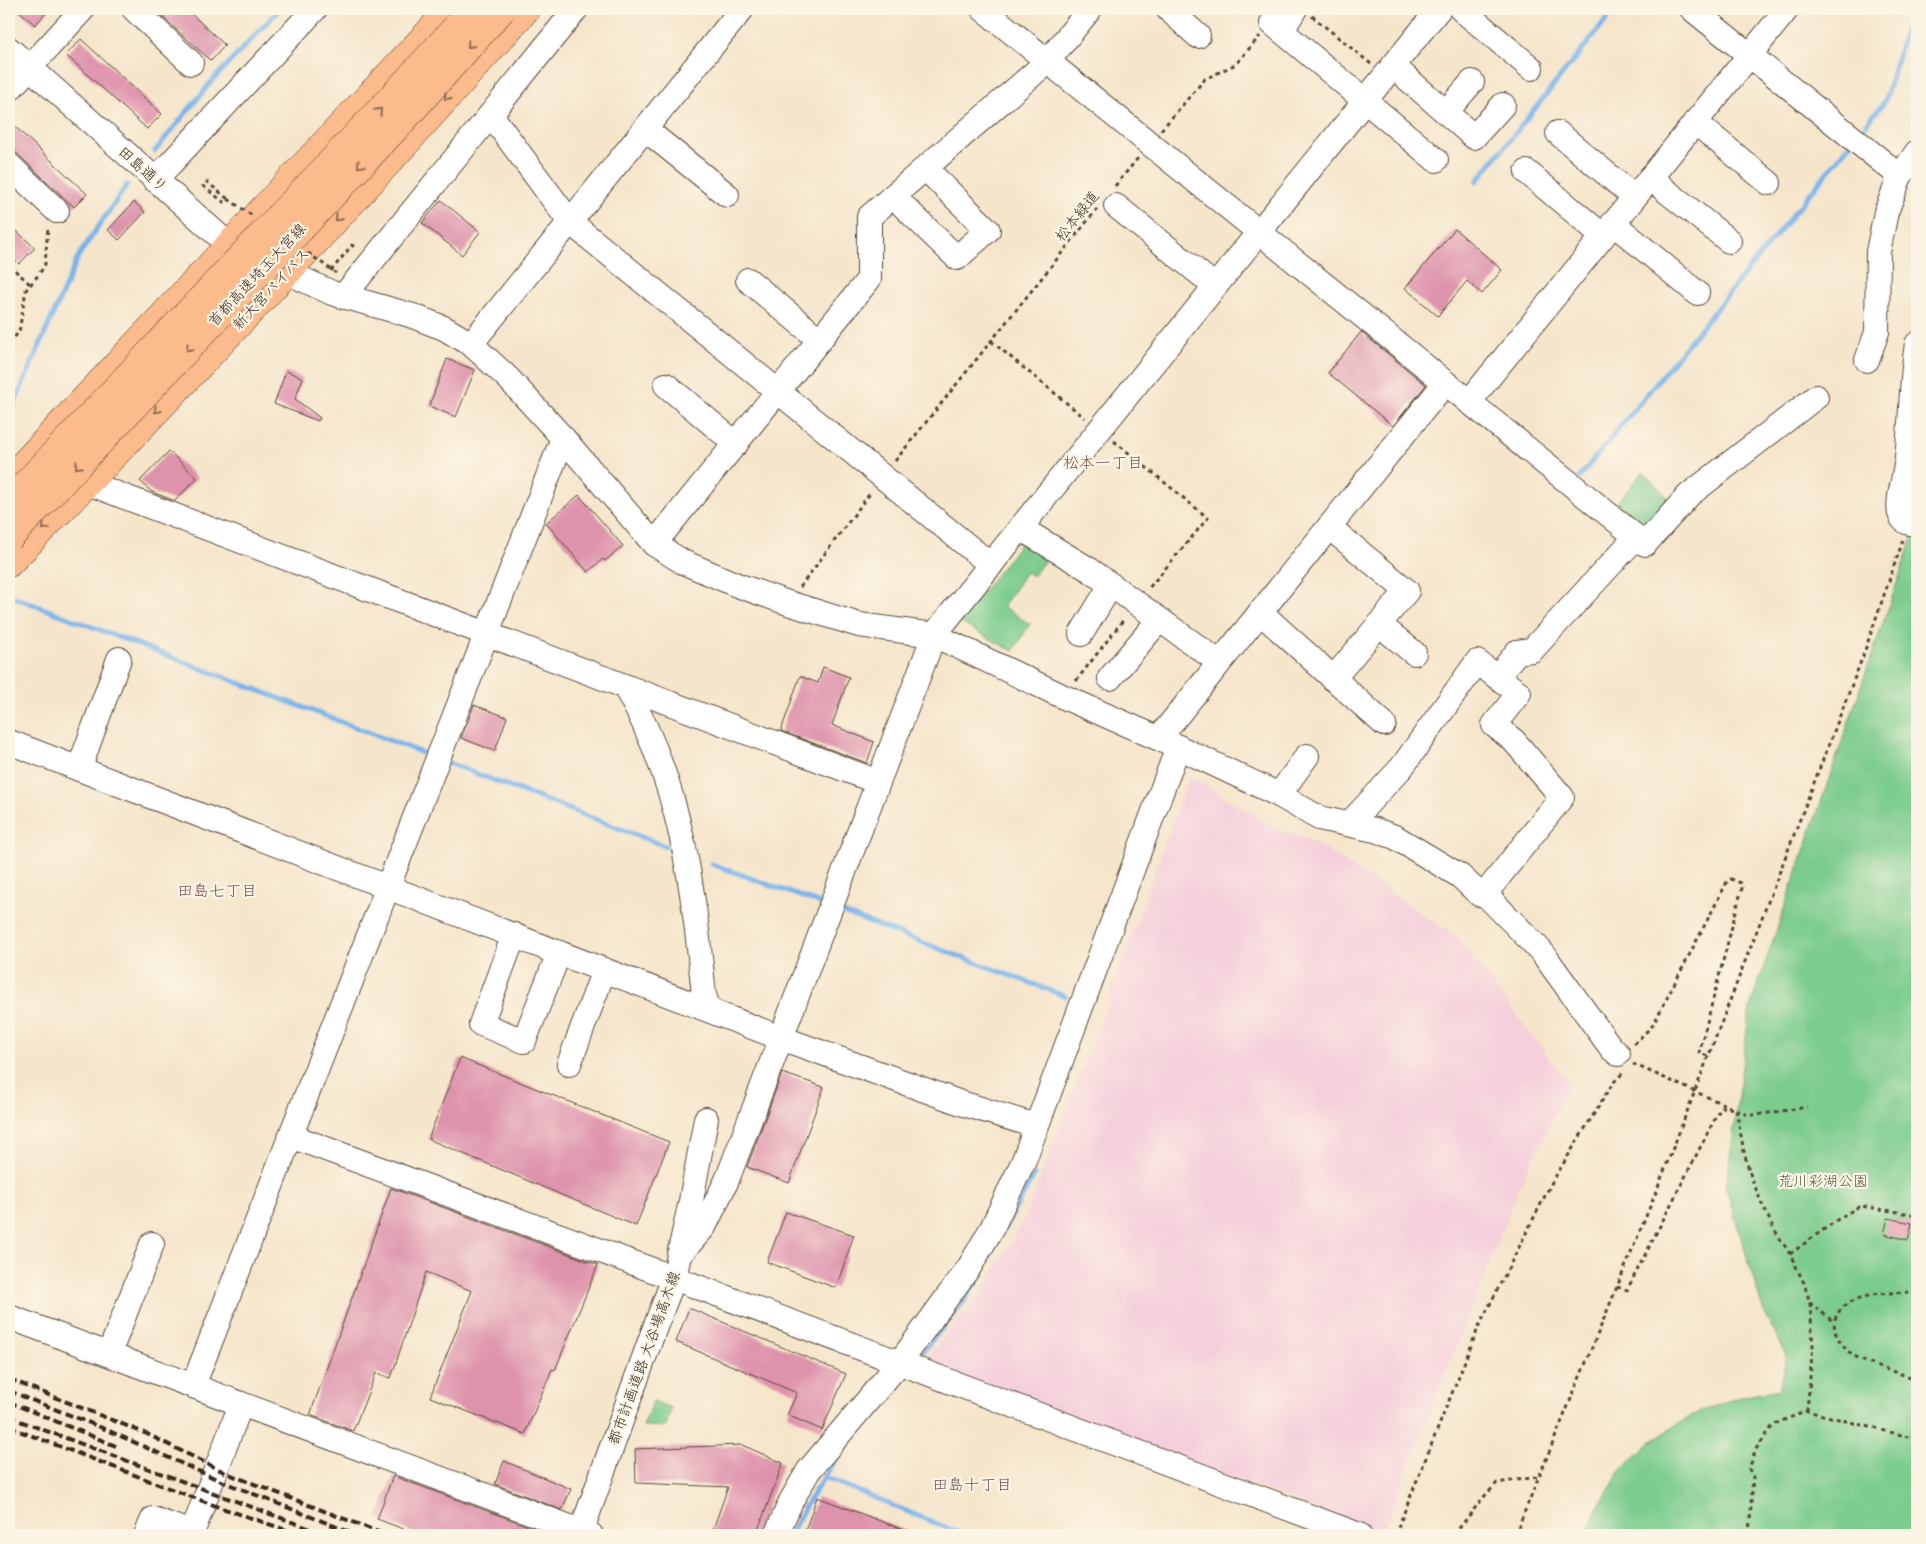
<svg xmlns="http://www.w3.org/2000/svg" width="1926" height="1544" viewBox="0 0 1926 1544" font-family="'Gochi Hand','Klee One',sans-serif">
	<style>
		.built { fill: #f5cfdb }
		.green { fill: #7ccc8d; stroke: #5c7b56 }
		.lines { fill: none; stroke-linecap: round; stroke-linejoin: round }
		.stream { stroke: #79b4eb; stroke-width: 5 }
		.building { fill: #de93ac }
		.minor-casing { stroke: #574638; stroke-width: 26 }
		.highway-casing { stroke: #574638; stroke-width: 29 }
		.path { stroke: #574638; stroke-width: 3; stroke-dasharray: 4 4; stroke-linecap: butt }
		.minor { stroke: #fff; stroke-width: 24 }
		.highway { stroke: #fbbb8c; stroke-width: 28 }
		.rail { stroke: #3b2a1e; stroke-width: 4; stroke-dasharray: 8 4; stroke-linecap: butt }
		.highway-bridge-casing { stroke: #574638; stroke-width: 29; stroke-linecap: butt }
		.path-bridge { stroke: #574638; stroke-width: 3; stroke-dasharray: 4 4; stroke-linecap: butt }
		.highway-bridge { stroke: #fbbb8c; stroke-width: 28 }
		.oneway { stroke: #916b50 }
		.labels { text-anchor: middle; stroke-width: 4.5; stroke-linejoin: round; paint-order: stroke }
		.street-label { font-size: 15px; fill: #3b2a1e; stroke: #fcf5e5 }
		.park-label { font-size: 15px; fill: #4e5b3f; stroke: #fcf5e5 }
		.neighbourhood-label { font-size: 16px; fill: #744f50; stroke: #fcf5e5 }
	</style>
	<rect width="100%" height="100%" fill="#fcf5e5"/>
	<filter id="ink" filterUnits="userSpaceOnUse"><feTurbulence type="fractalNoise" baseFrequency=".02" numOctaves="2"/><feDisplacementMap in="SourceGraphic" scale="10" xChannelSelector="R" yChannelSelector="G"/><feConvolveMatrix kernelMatrix="1 2 1 2 8 2 1 2 1" color-interpolation-filters="sRGB"/></filter>
	<filter id="wash" filterUnits="userSpaceOnUse"><feTurbulence type="fractalNoise" baseFrequency=".0096" numOctaves="4" result="noise"/><feDisplacementMap in="SourceGraphic" scale="20" xChannelSelector="R" yChannelSelector="G"/><feGaussianBlur stdDeviation="1.12" result="paint"/><feColorMatrix in="noise" values="0 0 0 0 0 0 0 0 0 0 0 0 0 0 0 0 0 1.4 0 .05"/><feComposite in="paint" operator="in"/></filter>
	<g filter="url(#wash)">
		<rect width="100%" height="100%" fill="#f5e5ca"/>
		<path class="built" d="M1189,775L1279,830L1314,842L1457,937L1569,1084L1521,1183L1382,1534L923,1362L977,1299L1024,1219L1103,1015Z"/>
		<g class="green">
			<path d="M1643,472L1676,506L1644,540L1609,512Z"/>
			<path d="M1917,525V1535H1588L1597,1509L1622,1469L1653,1440L1693,1415L1732,1399L1779,1389L1787,1355L1764,1313L1726,1188L1750,1007Z"/>
			<path d="M1024,539L1049,555L1033,576L1026,572L1003,607L1030,624L1013,651L959,622Z"/>
			<path d="M653,1401L671,1408L666,1427L643,1426Z"/>
		</g>
		<g class="lines">
			<g class="stream">
				<path d="M1858,135L1885,101L1907,23L1917,10"/>
				<path d="M155,151L212,81L280,9"/>
				<path d="M1477,181L1615,9"/>
				<path d="M9,416L79,255L127,185"/>
				<path d="M1577,480L1851,143"/>
				<path d="M14,597L433,757"/>
				<path d="M443,761L665,846"/>
				<path d="M712,864L824,905"/>
				<path d="M836,910L1065,996"/>
				<path d="M1004,1229L1034,1175"/>
				<path d="M915,1361L964,1302L993,1250"/>
				<path d="M824,1477L964,1535"/>
				<path d="M790,1535L805,1506L850,1438"/>
			</g>
		</g>
		<g id="blocks">
			<g class="building">
				<path d="M17,9H50L35,25Z"/>
				<path d="M154,9H186L225,45L211,61Z"/>
				<path d="M81,39L162,114L147,129L66,55Z"/>
				<path d="M9,121L87,194L74,207L9,146Z"/>
				<path d="M441,200L480,232L462,255L422,223Z"/>
				<path d="M134,202L145,212L119,240L108,230Z"/>
				<path d="M9,224L35,248L19,264L9,255Z"/>
				<path d="M1455,229L1502,270L1482,294L1467,281L1438,316L1405,288Z"/>
				<path d="M1361,332L1426,385L1393,426L1328,373Z"/>
				<path d="M447,359L475,370L456,417L429,406Z"/>
				<path d="M286,371L303,378L295,399L320,418L318,421L274,404Z"/>
				<path d="M169,451L197,478L175,501L152,492L140,481Z"/>
				<path d="M579,495L623,546L605,561L603,559L588,572L546,523Z"/>
				<path d="M823,667L849,677L832,725L874,742L867,763L781,731L800,676L818,683Z"/>
				<path d="M474,705L507,717L495,751L461,738Z"/>
				<path d="M460,1058L669,1142L636,1226L428,1139Z"/>
				<path d="M782,1073L824,1087L789,1183L747,1167Z"/>
				<path d="M391,1188L598,1265L555,1370L552,1369L525,1434L430,1397L472,1291L426,1272L391,1378L376,1373L353,1431L310,1415Z"/>
				<path d="M786,1212L854,1235L836,1288L767,1262Z"/>
				<path d="M1888,1218L1912,1223L1908,1240L1884,1234Z"/>
				<path d="M689,1308L846,1374L822,1430L787,1415L797,1393L676,1342Z"/>
				<path d="M742,1445L783,1463L756,1535H711L728,1487L636,1483L635,1449Z"/>
				<path d="M504,1461L571,1489L562,1510L495,1484Z"/>
				<path d="M393,1476L552,1535H419L377,1519Z"/>
				<path d="M817,1497L915,1534L914,1535H815L805,1531Z"/>
			</g>
		</g>
	</g>
	<g filter="url(#ink)">
		<use href="#blocks" fill-opacity="0" stroke="#574638" stroke-width="1"/>
		<g class="lines">
			<defs>
				<g id="minor">
					<path d="M134,9L191,63"/>
					<path d="M983,9L1645,544L1689,495L1816,397"/>
					<path d="M1168,9L1198,36"/>
					<path d="M1461,9L1531,68"/>
					<path d="M1692,9L1900,176"/>
					<path d="M1272,23L1436,160"/>
					<path d="M1282,31L1295,9"/>
					<path d="M9,49L229,245L332,293L410,315L444,328L471,344L508,378L563,438L654,544L683,562L737,585L788,603L859,625L934,635L1064,697L1178,747L1279,795L1319,818L1375,830L1395,837L1460,876L1479,894H1485L1541,951L1612,1049L1618,1054"/>
					<path d="M1393,66L1474,137L1503,105"/>
					<path d="M9,90L83,9"/>
					<path d="M1446,112L1472,82"/>
					<path d="M491,115L570,222L991,565"/>
					<path d="M1695,122L1769,183"/>
					<path d="M645,129L727,195"/>
					<path d="M1558,133L1634,197"/>
					<path d="M9,165L57,211"/>
					<path d="M1527,172L1603,236"/>
					<path d="M1650,178L1729,241"/>
					<path d="M155,180L315,9"/>
					<path d="M893,196L957,258L988,230L925,168"/>
					<path d="M1116,206L1215,286"/>
					<path d="M1613,223L1697,293"/>
					<path d="M748,280L820,340"/>
					<path d="M343,297L576,9"/>
					<path d="M471,344L742,9"/>
					<path d="M1917,344C1910,386 1912,429 1905,471C1903,482 1896,507 1901,516C1904,523 1911,524 1917,523"/>
					<path d="M1867,360L1877,332L1878,252L1886,212L1900,176L1917,152"/>
					<path d="M666,385L736,444"/>
					<path d="M1469,402L1787,9"/>
					<path d="M88,483L878,782"/>
					<path d="M1329,527L1407,591L1333,679"/>
					<path d="M1020,528L1090,570L1219,662"/>
					<path d="M654,544L869,279V217L1048,61L1090,9"/>
					<path d="M1260,612L1384,724"/>
					<path d="M1379,624L1414,653"/>
					<path d="M1081,634L1111,585"/>
					<path d="M1497,677L1517,652L1532,650L1636,537"/>
					<path d="M1110,678L1159,620"/>
					<path d="M625,687C681,784 693,885 704,995L709,1010"/>
					<path d="M1159,738L1445,383"/>
					<path d="M9,742L781,1038L961,1103L1036,1126"/>
					<path d="M79,769L119,659"/>
					<path d="M1279,795L1307,756"/>
					<path d="M1349,824L1402,767L1477,662L1519,693L1494,725L1514,741L1562,797L1485,894"/>
					<path d="M514,935L481,1024L524,1041L559,953"/>
					<path d="M569,1064L604,970"/>
					<path d="M291,1136L690,1284L1359,1535"/>
					<path d="M679,1255L704,1227L727,1180L934,635L1439,9"/>
					<path d="M9,1317L591,1535"/>
					<path d="M109,1354L152,1244"/>
					<path d="M193,1386L563,438"/>
					<path d="M146,1535L153,1519L192,1533L241,1404"/>
					<path d="M580,1535L654,1330L674,1278L691,1201L706,1119"/>
					<path d="M776,1535L791,1501L809,1470L900,1362L970,1266L992,1228L1024,1160L1178,747"/>
				</g>
				<g id="highway">
					<path d="M9,480L451,9"/>
					<path d="M9,563C186,383 358,198 526,9"/>
				</g>
			</defs>
			<use href="#minor" class="minor-casing"/>
			<use href="#highway" class="highway-casing"/>
			<g class="path">
				<path d="M1312,16L1371,64"/>
				<path d="M1161,130L1205,79L1236,64L1260,36"/>
				<path d="M1115,186L1138,158"/>
				<path d="M225,203L203,186L207,182L228,199"/>
				<path d="M9,265L30,284"/>
				<path d="M331,271L352,245L356,249"/>
				<path d="M991,341L1085,418"/>
				<path d="M9,343L19,332L26,290L40,273L45,264L48,227"/>
				<path d="M1114,441L1208,518L1148,589"/>
				<path d="M895,461L1097,209"/>
				<path d="M800,587L871,492"/>
				<path d="M1076,681L1124,619"/>
				<path d="M1634,1044L1653,1025L1727,882L1731,879L1741,883L1742,888L1699,1053L1708,1056"/>
				<path d="M1633,1064L1730,1107"/>
				<path d="M1736,1110L1748,1115H1756L1807,1107"/>
				<path d="M1790,1254L1841,1217L1860,1206L1917,1215"/>
				<path d="M1617,1287L1627,1290L1721,1107L1736,1109L1744,1152L1751,1177L1762,1204L1774,1229L1790,1254L1804,1283L1810,1303L1834,1322"/>
				<path d="M1917,1292C1893,1293 1845,1291 1835,1319C1832,1330 1839,1343 1847,1350C1862,1365 1897,1372 1917,1379"/>
				<path d="M1807,1411L1813,1345L1810,1303"/>
				<path d="M212,1533L219,1535"/>
				<path d="M1395,1535L1479,1326L1552,1182L1613,1083L1623,1073"/>
				<path d="M1454,1535L1482,1499L1497,1483L1538,1477"/>
				<path d="M1515,1535L1656,1192L1863,656L1903,540"/>
				<path d="M1749,1535L1753,1476L1749,1469L1756,1449L1772,1427L1779,1422L1807,1411L1917,1439"/>
			</g>
			<use href="#minor" class="minor"/>
			<use href="#highway" class="highway"/>
			<g class="rail">
				<path d="M9,1379L147,1434L226,1473L386,1535"/>
				<path d="M9,1391L100,1427L221,1481L357,1535"/>
				<path d="M9,1402L116,1446"/>
				<path d="M9,1417L327,1535"/>
				<path d="M9,1427L213,1505L301,1535"/>
			</g>
			<defs>
				<g id="highway-bridge">
					<path d="M9,502L387,103L473,9"/>
					<path d="M9,538L402,121L502,9"/>
				</g>
			</defs>
			<use href="#highway-bridge" class="highway-bridge-casing"/>
			<g class="path-bridge">
				<path d="M228,199L253,216"/>
				<path d="M308,253L336,273"/>
			</g>
			<use href="#highway-bridge" class="highway-bridge"/>
		</g>
		<defs><path id="oneway-chevron" d="M-2-3.5L2.5 0L-2 3.5" fill="none" stroke-width="1.6" stroke-linecap="round" stroke-linejoin="round" transform="scale(1.25)"/></defs>
		<g class="oneway">
			<use href="#oneway-chevron" transform="translate(470 45) rotate(132)"/>
			<use href="#oneway-chevron" transform="translate(447 97) rotate(132)"/>
			<use href="#oneway-chevron" transform="translate(379 111) rotate(-47)"/>
			<use href="#oneway-chevron" transform="translate(360 165) rotate(133)"/>
			<use href="#oneway-chevron" transform="translate(338 218) rotate(133)"/>
			<use href="#oneway-chevron" transform="translate(189 348) rotate(133)"/>
			<use href="#oneway-chevron" transform="translate(157 410) rotate(134)"/>
			<use href="#oneway-chevron" transform="translate(78 466) rotate(133)"/>
			<use href="#oneway-chevron" transform="translate(45 527) rotate(134)"/>
		</g>
	</g>
	<g class="labels">
		<g class="street-label">
			<text transform="translate(143 169) rotate(42)" y="5">田島通り</text>
			<text transform="translate(1077 216) rotate(-51)" y="5">松本緑道</text>
			<text transform="translate(257 275) rotate(-47)" y="5">首都高速埼玉大宮線</text>
			<text transform="translate(271 289) rotate(-47)" y="5">新大宮バイパス</text>
			<text transform="translate(644 1358) rotate(-70)" y="5">都市計画道路 大谷場高木線</text>
		</g>
		<g class="park-label">
			<text x="1823" y="1186">荒川彩湖公園</text>
		</g>
		<g class="neighbourhood-label">
			<text x="1103" y="468">松本一丁目</text>
			<text x="217" y="896">田島七丁目</text>
			<text x="972" y="1490">田島十丁目</text>
		</g>
	</g>
	<rect width="1926" height="1544" fill="none" stroke="#fcf5e5" stroke-width="30"/>
</svg>
